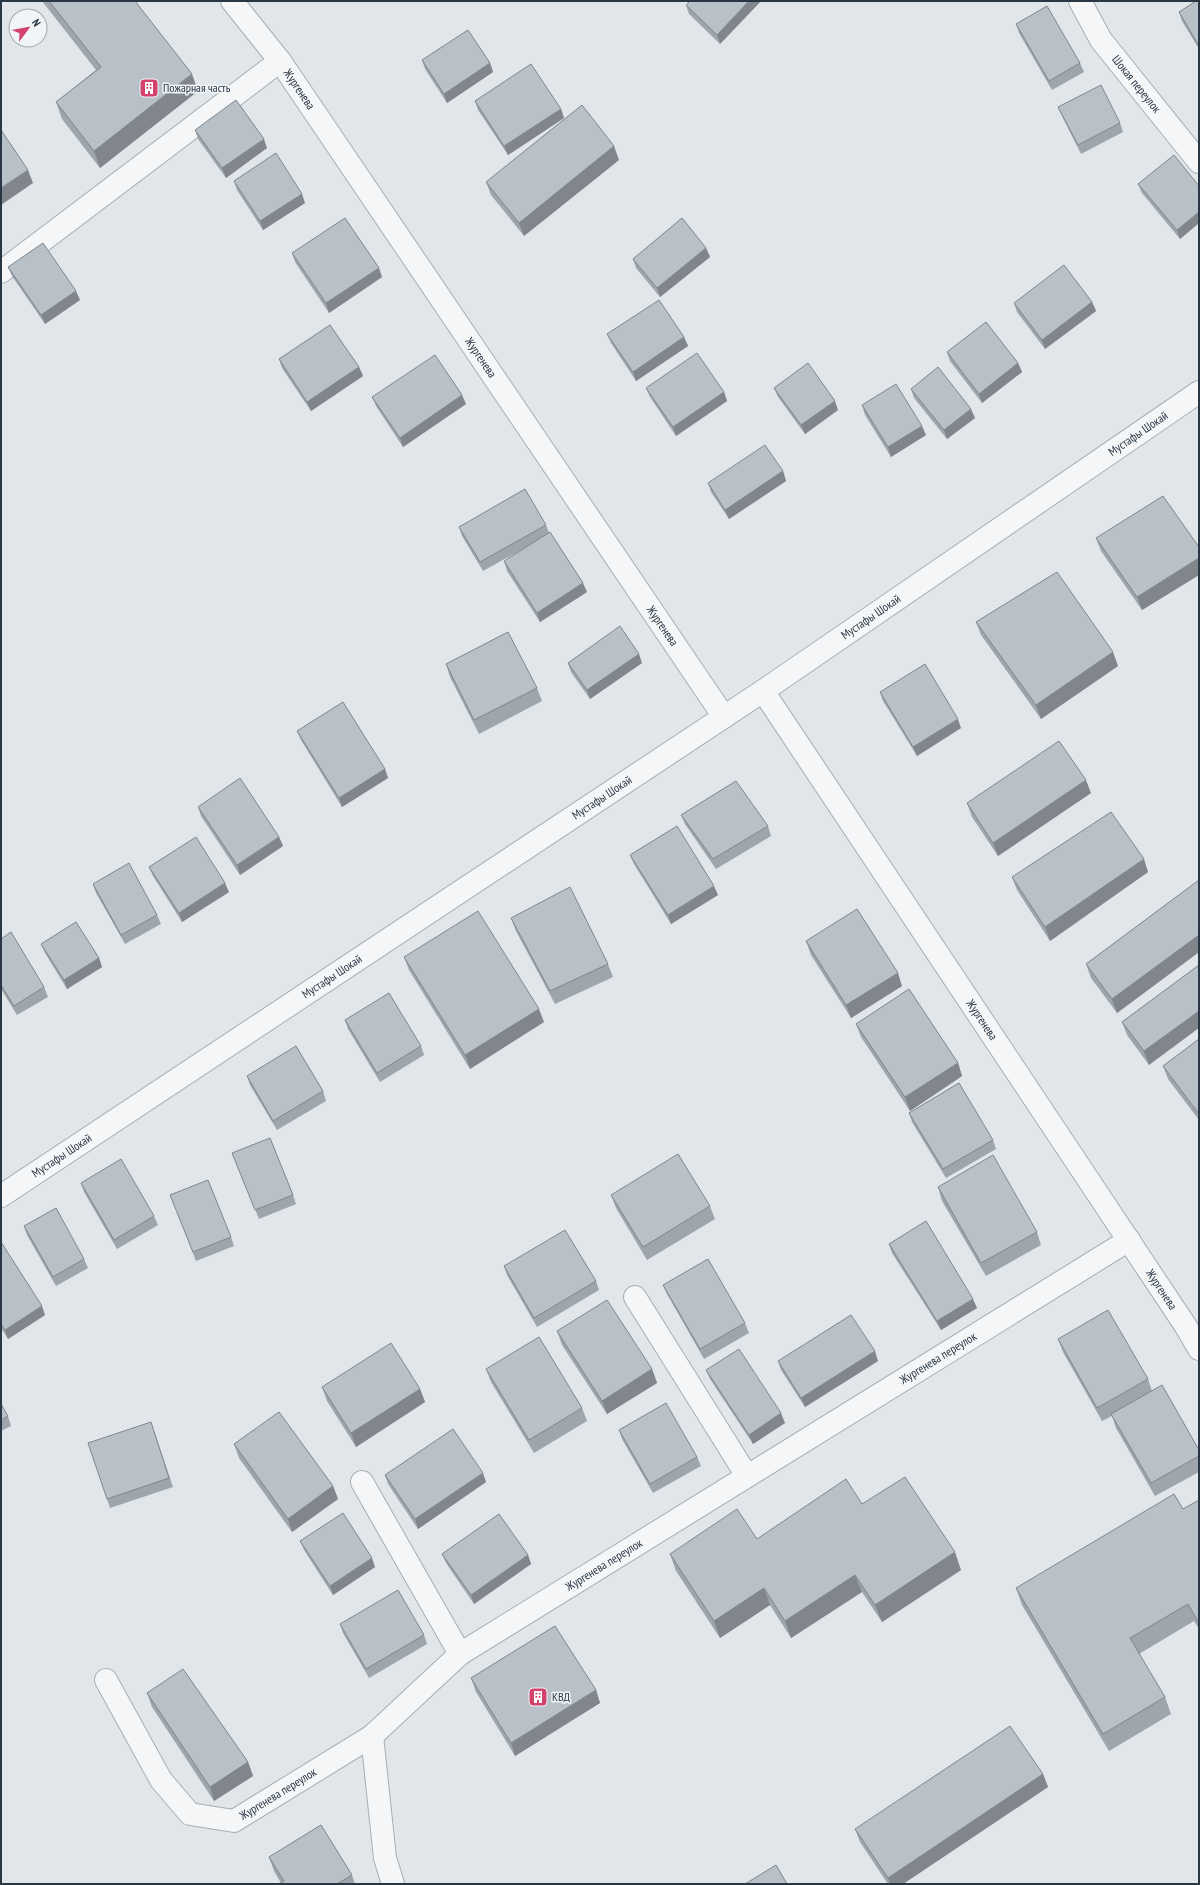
<svg xmlns="http://www.w3.org/2000/svg" width="1200" height="1885" viewBox="0 0 1200 1885" font-family="'PT Sans Narrow',sans-serif">
	<style>
		.lines { fill: none; stroke-linecap: round; stroke-linejoin: round }
		.minor-casing { stroke: #a6aeb5; stroke-width: 24 }
		.minor { stroke: #f4f6f8; stroke-width: 22 }
		.wall { fill: #9ea5ac }
		.shaded-wall { fill: #81868c }
		.building { fill: #b8c0c8; stroke: #81868c }
		.labels { text-anchor: middle; stroke-width: 3; stroke-linejoin: round; paint-order: stroke }
		.street-label { font-size: 12px; fill: #293643; stroke: #f1f5f8 }
		.poi-label { font-size: 12px; fill: #293643; stroke: #f1f5f8; text-anchor: start }
	</style>
	<rect width="100%" height="100%" fill="#e1e6ea"/>
	<g class="lines">
		<defs>
			<g id="minor">
				<path id="s1" d="M232,1L280,61L724,717"/>
				<path id="s2" d="M1080,1L1101,40L1199,162"/>
				<path d="M1,272L280,61"/>
				<path id="s3" d="M763,691L1185,1325L1199,1349"/>
				<path id="s4" d="M1,1196L763,691L1199,392"/>
				<path d="M635,1297L747,1476"/>
				<path d="M362,1482L460,1654"/>
				<path id="s5" d="M106,1680L161,1780L190,1814L234,1821L372,1736L460,1654L1129,1240"/>
				<path d="M372,1736L385,1858L393,1884"/>
			</g>
		</defs>
		<use href="#minor" class="minor-casing"/>
		<use href="#minor" class="minor"/>
	</g>
	<g class="wall">
		<path d="M42,1H135L198,91L100,168L62,119L56,102L96,70Z"/>
		<path d="M690,1H761L720,44L689,14L686,5Z"/>
		<path d="M1199,1V49L1182,21L1179,12Z"/>
		<path d="M1016,24L1080,63L1084,72L1052,90L1019,33Z"/>
		<path d="M422,60L490,63L493,72L447,103L425,69Z"/>
		<path d="M475,101L561,109L564,118L508,155L478,110Z"/>
		<path d="M1058,107L1120,123L1123,132L1081,154L1062,116Z"/>
		<path d="M195,130L267,148L226,178L198,139Z"/>
		<path d="M619,160L524,236L491,195L486,182Z"/>
		<path d="M234,181L305,203L263,230L237,190Z"/>
		<path d="M1138,184L1199,186V223L1180,239L1142,193Z"/>
		<path d="M706,248L710,257L660,297L636,268L633,259Z"/>
		<path d="M292,253L382,277L329,313L295,262Z"/>
		<path d="M8,267L80,300L45,324L12,276Z"/>
		<path d="M1092,302L1096,311L1045,349L1017,312L1014,303Z"/>
		<path d="M607,334L684,337L688,346L636,381L611,343Z"/>
		<path d="M947,352L1018,363L1022,372L982,403L950,361Z"/>
		<path d="M279,359L359,367L363,376L311,411L282,368Z"/>
		<path d="M646,388L724,392L727,401L676,436L650,397Z"/>
		<path d="M774,388L838,410L805,434L778,397Z"/>
		<path d="M911,389L975,418L947,439L914,398Z"/>
		<path d="M372,397L466,404L403,447L376,406Z"/>
		<path d="M862,405L926,435L891,457L865,415Z"/>
		<path d="M783,471L786,481L729,519L711,492L708,483Z"/>
		<path d="M546,525L549,533L587,592L540,622L507,571L504,561L530,545L483,571L462,536L459,527Z"/>
		<path d="M1096,538L1199,547V575L1142,610L1101,551Z"/>
		<path d="M976,622L1118,666L1041,719L981,635Z"/>
		<path d="M568,663H642L590,699L571,672Z"/>
		<path d="M446,664L537,688L542,701L479,734L450,677Z"/>
		<path d="M880,692L961,728L917,756L883,701Z"/>
		<path d="M297,731L385,769L388,778L342,807L301,740Z"/>
		<path d="M1091,793L998,856L972,817L967,803Z"/>
		<path d="M198,807L279,837L283,846L240,875L201,816Z"/>
		<path d="M681,815L768,826L771,836L716,869L685,824Z"/>
		<path d="M630,855L718,895L671,924L634,864Z"/>
		<path d="M149,867L229,892L182,922L153,876Z"/>
		<path d="M1148,872L1050,941L1017,890L1012,877Z"/>
		<path d="M1199,880V952L1117,1013L1091,978L1086,964Z"/>
		<path d="M93,884L157,915L161,924L125,944L96,893Z"/>
		<path d="M511,918L608,964L613,977L555,1004L516,931Z"/>
		<path d="M1,939L44,987L48,997L17,1015L1,989Z"/>
		<path d="M806,941L902,986L851,1018L811,955Z"/>
		<path d="M41,944L99,958L102,967L67,989L45,953Z"/>
		<path d="M404,957L544,1022L470,1069L409,970Z"/>
		<path d="M1199,965L1149,1065L1127,1035L1122,1022Z"/>
		<path d="M345,1020L421,1046L424,1055L380,1082L348,1029Z"/>
		<path d="M856,1024L958,1063L962,1076L910,1111L861,1037Z"/>
		<path d="M1199,1039V1120L1168,1079L1163,1066Z"/>
		<path d="M247,1076L323,1091L326,1101L277,1130L250,1085Z"/>
		<path d="M909,1113L993,1140L996,1149L946,1178L912,1122Z"/>
		<path d="M236,1162L293,1195L296,1204L259,1219Z"/>
		<path d="M81,1183L154,1216L158,1225L117,1249L84,1192Z"/>
		<path d="M938,1187L1037,1232L1041,1245L986,1276L942,1201Z"/>
		<path d="M611,1195L710,1206L715,1219L647,1260L616,1208Z"/>
		<path d="M174,1204L231,1237L234,1246L196,1261Z"/>
		<path d="M24,1226L84,1259L88,1268L56,1286L27,1235Z"/>
		<path d="M1,1242L45,1315L8,1339L1,1328Z"/>
		<path d="M889,1244L977,1308L941,1330L892,1253Z"/>
		<path d="M504,1266L596,1281L599,1290L537,1327L507,1275Z"/>
		<path d="M663,1285L745,1323L749,1333L704,1359L667,1294Z"/>
		<path d="M557,1331L652,1369L657,1383L607,1414L562,1345Z"/>
		<path d="M1058,1339L1148,1379L1152,1391L1199,1450V1472L1155,1496L1116,1428L1112,1416L1102,1421L1063,1352Z"/>
		<path d="M778,1361H878L805,1407L781,1370Z"/>
		<path d="M486,1369L582,1408L587,1421L534,1453L491,1382Z"/>
		<path d="M706,1370L785,1423L753,1444L710,1379Z"/>
		<path d="M322,1387L420,1389L425,1402L356,1447L327,1401Z"/>
		<path d="M1,1404L8,1416L11,1426L1,1431Z"/>
		<path d="M151,1422L173,1487L110,1508L107,1499Z"/>
		<path d="M619,1430L697,1457L701,1466L653,1493L622,1439Z"/>
		<path d="M234,1444L333,1486L338,1499L292,1532L239,1458Z"/>
		<path d="M385,1475L486,1482L418,1529L388,1484Z"/>
		<path d="M1199,1500V1629L1194,1621L1139,1654L1165,1697L1171,1714L1109,1751L1022,1605L1016,1588L1183,1509Z"/>
		<path d="M862,1504L961,1570L882,1622L862,1592L791,1638L770,1605L720,1638L676,1571L670,1554L757,1539Z"/>
		<path d="M300,1541L375,1567L333,1595L304,1550Z"/>
		<path d="M442,1554L528,1555L531,1564L474,1604L446,1563Z"/>
		<path d="M340,1624L424,1635L427,1644L369,1678L343,1633Z"/>
		<path d="M471,1678L596,1690L600,1703L515,1756L476,1692Z"/>
		<path d="M147,1693L248,1762L253,1776L214,1801L152,1707Z"/>
		<path d="M1043,1774L1048,1787L903,1884H888L860,1842L855,1829Z"/>
		<path d="M269,1857L352,1875L355,1884H279L281,1883L274,1871Z"/>
	</g>
	<g class="shaded-wall">
		<path d="M749,1H761L720,44L717,35Z"/>
		<path d="M490,63L493,72L447,103L444,94Z"/>
		<path d="M192,74L198,91L100,168L94,151Z"/>
		<path d="M561,109L564,118L508,155L504,146Z"/>
		<path d="M264,139L267,148L226,178L222,168Z"/>
		<path d="M614,146L619,160L524,236L519,223Z"/>
		<path d="M28,170L33,183L1,205V188Z"/>
		<path d="M302,194L305,203L263,230L260,221Z"/>
		<path d="M1199,212V223L1180,239L1177,230Z"/>
		<path d="M706,248L710,257L660,297L657,288Z"/>
		<path d="M379,268L382,277L329,313L326,303Z"/>
		<path d="M76,291L80,300L45,324L41,315Z"/>
		<path d="M1092,302L1096,311L1045,349L1042,340Z"/>
		<path d="M684,337L688,346L636,381L633,372Z"/>
		<path d="M1018,363L1022,372L982,403L979,394Z"/>
		<path d="M359,367L363,376L311,411L307,402Z"/>
		<path d="M724,392L727,401L676,436L673,427Z"/>
		<path d="M462,395L466,404L403,447L400,438Z"/>
		<path d="M835,401L838,410L805,434L801,425Z"/>
		<path d="M971,409L975,418L947,439L944,430Z"/>
		<path d="M922,426L926,435L891,457L888,447Z"/>
		<path d="M783,471L786,481L729,519L725,510Z"/>
		<path d="M1199,558V575L1142,610L1137,597Z"/>
		<path d="M583,583L587,592L540,622L537,613Z"/>
		<path d="M1113,652L1118,666L1041,719L1036,705Z"/>
		<path d="M639,654L642,663L590,699L587,690Z"/>
		<path d="M958,719L961,728L917,756L913,747Z"/>
		<path d="M385,769L388,778L342,807L339,798Z"/>
		<path d="M1086,780L1091,793L998,856L993,843Z"/>
		<path d="M279,837L283,846L240,875L237,865Z"/>
		<path d="M1144,859L1148,872L1050,941L1045,927Z"/>
		<path d="M225,883L229,892L182,922L179,913Z"/>
		<path d="M714,886L718,895L671,924L668,915Z"/>
		<path d="M1199,935V952L1117,1013L1112,999Z"/>
		<path d="M99,958L102,967L67,989L64,980Z"/>
		<path d="M898,973L902,986L851,1018L846,1005Z"/>
		<path d="M539,1009L544,1022L470,1069L465,1055Z"/>
		<path d="M1199,1011V1028L1149,1065L1144,1051Z"/>
		<path d="M958,1063L962,1076L910,1111L905,1097Z"/>
		<path d="M973,1299L977,1308L941,1330L937,1321Z"/>
		<path d="M42,1306L45,1315L8,1339L5,1330Z"/>
		<path d="M875,1351L878,1361L805,1407L801,1398Z"/>
		<path d="M652,1369L657,1383L607,1414L602,1401Z"/>
		<path d="M420,1389L425,1402L356,1447L351,1433Z"/>
		<path d="M781,1413L785,1423L753,1444L749,1435Z"/>
		<path d="M483,1473L486,1482L418,1529L415,1519Z"/>
		<path d="M333,1486L338,1499L292,1532L288,1519Z"/>
		<path d="M955,1552L961,1570L882,1622L875,1605Z"/>
		<path d="M528,1555L531,1564L474,1604L471,1595Z"/>
		<path d="M372,1558L375,1567L333,1595L330,1586Z"/>
		<path d="M855,1575L862,1592L791,1638L785,1621Z"/>
		<path d="M764,1588L770,1605L720,1638L714,1621Z"/>
		<path d="M596,1690L600,1703L515,1756L511,1743Z"/>
		<path d="M248,1762L253,1776L214,1801L210,1787Z"/>
		<path d="M1043,1774L1048,1787L903,1884H890L888,1878Z"/>
	</g>
	<g class="building">
		<path d="M49,1H135L192,74L94,151L56,102L101,67Z"/>
		<path d="M690,1H749L717,35L686,5Z"/>
		<path d="M1196,1H1199V46L1179,12Z"/>
		<path d="M1047,6L1080,63L1049,81L1016,24Z"/>
		<path d="M468,30L490,63L444,94L422,60Z"/>
		<path d="M531,64L561,109L504,146L475,101Z"/>
		<path d="M1101,85L1120,123L1078,145L1058,107Z"/>
		<path d="M236,100L264,139L222,168L195,130Z"/>
		<path d="M582,105L614,146L519,223L486,182Z"/>
		<path d="M1,130L28,170L1,188Z"/>
		<path d="M276,153L302,194L260,221L234,181Z"/>
		<path d="M1174,155L1199,186V212L1177,230L1138,184Z"/>
		<path d="M345,218L379,268L326,303L292,253Z"/>
		<path d="M682,218L706,248L657,288L633,259Z"/>
		<path d="M43,243L76,291L41,315L8,267Z"/>
		<path d="M1064,265L1092,302L1042,340L1014,303Z"/>
		<path d="M659,300L684,337L633,372L607,334Z"/>
		<path d="M986,322L1018,363L979,394L947,352Z"/>
		<path d="M330,325L359,367L307,402L279,359Z"/>
		<path d="M697,353L724,392L673,427L646,388Z"/>
		<path d="M435,355L462,395L400,438L372,397Z"/>
		<path d="M808,363L835,401L801,425L774,388Z"/>
		<path d="M938,367L971,409L944,430L911,389Z"/>
		<path d="M896,384L922,426L888,447L862,405Z"/>
		<path d="M765,445L783,471L725,510L708,483Z"/>
		<path d="M525,489L546,525L480,562L459,527Z"/>
		<path d="M1163,496L1199,547V558L1137,597L1096,538Z"/>
		<path d="M550,532L583,583L537,613L504,561Z"/>
		<path d="M1057,572L1113,652L1036,705L976,622Z"/>
		<path d="M620,626L639,654L587,690L568,663Z"/>
		<path d="M508,632L537,688L474,720L446,664Z"/>
		<path d="M925,664L958,719L913,747L880,692Z"/>
		<path d="M343,702L385,769L339,798L297,731Z"/>
		<path d="M1059,741L1086,780L993,843L967,803Z"/>
		<path d="M240,778L279,837L237,865L198,807Z"/>
		<path d="M736,781L768,826L713,859L681,815Z"/>
		<path d="M1111,812L1144,859L1045,927L1012,877Z"/>
		<path d="M677,826L714,886L668,915L630,855Z"/>
		<path d="M196,837L225,883L179,913L149,867Z"/>
		<path d="M129,863L157,915L121,935L93,884Z"/>
		<path d="M1199,880V935L1112,999L1086,964Z"/>
		<path d="M570,887L608,964L550,991L511,918Z"/>
		<path d="M857,909L898,973L846,1005L806,941Z"/>
		<path d="M478,911L539,1009L465,1055L404,957Z"/>
		<path d="M76,922L99,958L64,980L41,944Z"/>
		<path d="M11,932L44,987L14,1006L1,985V939Z"/>
		<path d="M1199,965V1011L1144,1051L1122,1022Z"/>
		<path d="M909,989L958,1063L905,1097L856,1024Z"/>
		<path d="M389,993L421,1046L377,1073L345,1020Z"/>
		<path d="M1199,1039V1114L1163,1066Z"/>
		<path d="M296,1046L323,1091L273,1121L247,1076Z"/>
		<path d="M959,1083L993,1140L943,1169L909,1113Z"/>
		<path d="M270,1138L293,1195L255,1210L232,1153Z"/>
		<path d="M678,1154L710,1206L643,1247L611,1195Z"/>
		<path d="M993,1155L1037,1232L981,1263L938,1187Z"/>
		<path d="M121,1159L154,1216L114,1240L81,1183Z"/>
		<path d="M208,1180L231,1237L193,1252L170,1195Z"/>
		<path d="M56,1208L84,1259L53,1277L24,1226Z"/>
		<path d="M926,1221L973,1299L937,1321L889,1244Z"/>
		<path d="M565,1230L596,1281L534,1318L504,1266Z"/>
		<path d="M1,1242L42,1306L5,1330L1,1324Z"/>
		<path d="M708,1259L745,1323L700,1349L663,1285Z"/>
		<path d="M607,1300L652,1369L602,1401L557,1331Z"/>
		<path d="M1108,1310L1148,1379L1097,1408L1058,1339Z"/>
		<path d="M851,1315L875,1351L801,1398L778,1361Z"/>
		<path d="M539,1337L582,1408L529,1440L486,1369Z"/>
		<path d="M391,1343L420,1389L351,1433L322,1387Z"/>
		<path d="M739,1349L781,1413L749,1435L706,1370Z"/>
		<path d="M1162,1385L1199,1450V1456L1151,1483L1111,1414Z"/>
		<path d="M666,1403L697,1457L650,1484L619,1430Z"/>
		<path d="M1,1404L8,1416L1,1420Z"/>
		<path d="M279,1412L333,1486L288,1519L234,1444Z"/>
		<path d="M151,1422L169,1478L107,1499L88,1443Z"/>
		<path d="M453,1429L483,1473L415,1519L385,1475Z"/>
		<path d="M905,1477L955,1552L875,1605L855,1575L785,1621L764,1588L714,1621L670,1554L737,1509L757,1539L846,1479L862,1504Z"/>
		<path d="M1174,1494L1183,1509L1199,1500V1623L1188,1604L1130,1638L1165,1697L1103,1734L1016,1588Z"/>
		<path d="M343,1513L372,1558L330,1586L300,1541Z"/>
		<path d="M499,1514L528,1555L471,1595L442,1554Z"/>
		<path d="M398,1590L424,1635L366,1669L340,1624Z"/>
		<path d="M555,1626L596,1690L511,1743L471,1678Z"/>
		<path d="M183,1669L248,1762L210,1787L147,1693Z"/>
		<path d="M1010,1726L1043,1774L888,1878L855,1829Z"/>
		<path d="M321,1825L352,1875L337,1884H279L284,1881L269,1857Z"/>
		<path d="M776,1865L787,1884H745Z"/>
	</g>
	<defs>
		<symbol id="building-square" viewBox="-11 -11 22 22"><rect x="-9" y="-9" width="18" height="18" rx="4" fill="#d3426d" stroke="#f1f5f8"/><path d="M-4-6H4V6H1V3H-1V6H-4ZM-2.5-4.3h1.7v1.8h-1.7ZM.8-4.3h1.7v1.8H.8ZM-2.5-1h1.7V.8h-1.7ZM.8-1h1.7V.8H.8Z" fill="#fff"/></symbol>
	</defs>
	<g fill-rule="evenodd">
		<use href="#building-square" x="138" y="77" width="22" height="22"/>
		<use href="#building-square" x="527" y="1686" width="22" height="22"/>
	</g>
	<g class="labels">
		<g class="street-label">
			<text dy="4" stroke="none"><textPath href="#s2" startOffset="101">Шокая переулок</textPath></text>
			<text dy="4" stroke="none"><textPath href="#s1" startOffset="111">Жургенева</textPath></text>
			<text dy="4" stroke="none"><textPath href="#s1" startOffset="435">Жургенева</textPath></text>
			<text dy="4" stroke="none"><textPath href="#s4" startOffset="1369">Мустафы Шокай</textPath></text>
			<text dy="4" stroke="none"><textPath href="#s4" startOffset="1045">Мустафы Шокай</textPath></text>
			<text dy="4" stroke="none"><textPath href="#s1" startOffset="759">Жургенева</textPath></text>
			<text dy="4" stroke="none"><textPath href="#s4" startOffset="721">Мустафы Шокай</textPath></text>
			<text dy="4" stroke="none"><textPath href="#s4" startOffset="397">Мустафы Шокай</textPath></text>
			<text dy="4" stroke="none"><textPath href="#s3" startOffset="395">Жургенева</textPath></text>
			<text dy="4" stroke="none"><textPath href="#s4" startOffset="73">Мустафы Шокай</textPath></text>
			<text dy="4" stroke="none"><textPath href="#s3" startOffset="719">Жургенева</textPath></text>
			<text dy="4" stroke="none"><textPath href="#s5" startOffset="1048">Жургенева переулок</textPath></text>
			<text dy="4" stroke="none"><textPath href="#s5" startOffset="655">Жургенева переулок</textPath></text>
			<text dy="4" stroke="none"><textPath href="#s5" startOffset="255">Жургенева переулок</textPath></text>
		</g>
		<g class="poi-label">
			<text x="163" y="92">Пожарная часть</text>
			<text x="552" y="1701">КВД</text>
		</g>
	</g>
	<rect width="1200" height="1885" fill="none" stroke="#293643" stroke-width="4"/>
	<g transform="translate(28 28) rotate(58)"><circle r="19" fill="#f1f5f8" stroke="#a1a9b0"/>
	<path d="M0-3L7 15L0 10L-7 15Z" fill="#d3426d"/>
	<text y="-6" font-size="11" font-weight="bold" text-anchor="middle" fill="#293643">N</text>
	</g>
</svg>
